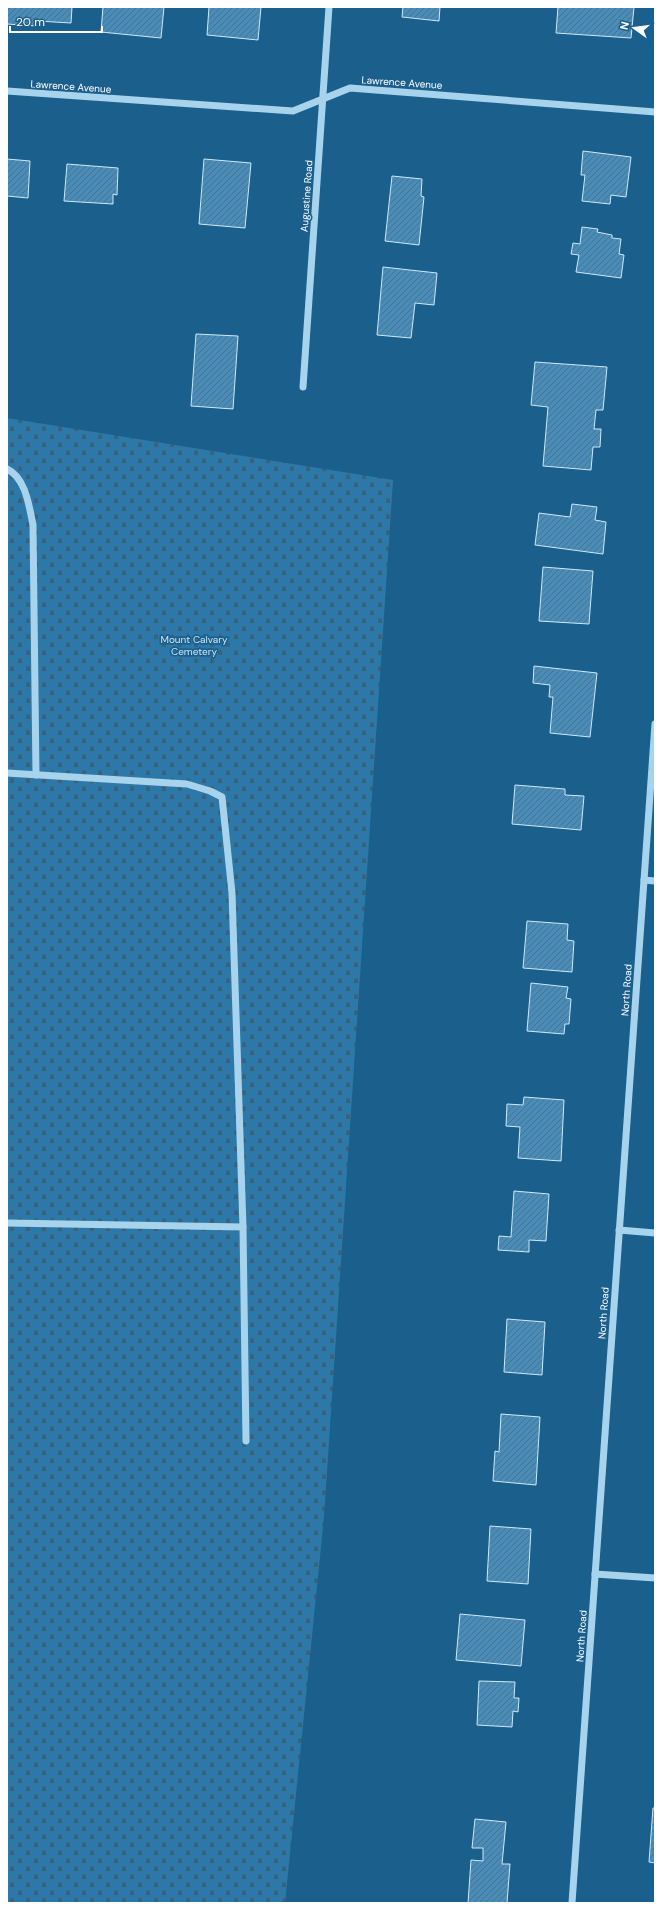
<svg xmlns="http://www.w3.org/2000/svg" width="662" height="1910" viewBox="0 0 662 1910" font-family="'DM Sans',sans-serif">
	<style>
		.cemetery { fill: url(#cemetery-stones) }
		.building { fill: url(#building-hatch); stroke: #cee9fa }
		.lines { fill: none; stroke-linecap: round; stroke-linejoin: round }
		.minor { stroke: #a8d3ed; stroke-width: 7 }
		.labels { text-anchor: middle; stroke-width: 3.5; stroke-linejoin: round; paint-order: stroke }
		.street-label { font-size: 10px; fill: #fff; stroke: #1b5f8d }
		.park-label { font-size: 10px; fill: #cee9fa; stroke: #1b5f8d }
	</style>
	<defs>
		<pattern id="cemetery-stones" width="16" height="16" patternUnits="userSpaceOnUse"><rect width="16" height="16" fill="#2c79a9"/><path d="M2 7V4a2 2 0 0 1 4 0v3zM10 15v-3a2 2 0 0 1 4 0v3z" fill="#3c627a"/></pattern>
		<pattern id="building-hatch" width="6" height="6" patternUnits="userSpaceOnUse"><rect width="6" height="6" fill="#498cb7"/><path d="M-1 1l2-2M0 6l6-6M5 7l2-2" fill="none" stroke="#4a728c"/></pattern>
	</defs>
	<rect width="100%" height="100%" fill="#1b5f8d"/>
	<path class="cemetery" d="M7,418L393,480L324,1517L285,1903H7Z"/>
	<g class="building">
		<path d="M7,7H72L71,23L37,21L36,26L7,24Z"/>
		<path d="M103,7H164L161,38L101,32Z"/>
		<path d="M209,7H261L258,40L207,35Z"/>
		<path d="M403,7H440L439,21L402,17Z"/>
		<path d="M558,7H634L631,38L556,33Z"/>
		<path d="M583,151L631,157L626,197L611,195L610,204L582,201L585,175H581Z"/>
		<path d="M7,159L30,161L28,198L7,196Z"/>
		<path d="M204,159L251,163L245,228L199,224Z"/>
		<path d="M67,164L118,168L117,195L113,194V204L64,201Z"/>
		<path d="M392,176L422,179L421,196L424,197L419,245L385,241Z"/>
		<path d="M582,227L598,229L597,232L612,235V238L621,239L619,254L624,255L621,278L576,272L579,255L571,254L573,243L580,244Z"/>
		<path d="M383,267L437,273L434,305L415,303L411,338L377,335Z"/>
		<path d="M196,334L238,336L233,409L191,406Z"/>
		<path d="M535,362L607,367L603,410H596L594,429H601L600,447H593L591,470L543,466L548,407L531,405Z"/>
		<path d="M572,504L597,507L595,520L606,522L603,554L535,545L539,513L570,517Z"/>
		<path d="M543,567L593,571L589,624L539,621Z"/>
		<path d="M534,666L597,673L590,737L550,733L553,697H549L550,685L533,683Z"/>
		<path d="M515,785L565,789V795L584,796L581,830L512,824Z"/>
		<path d="M527,921L568,924L567,940L574,941L572,972L523,968Z"/>
		<path d="M531,983L568,987L566,998L571,999L569,1024H565L564,1034L527,1031Z"/>
		<path d="M524,1097L564,1100L561,1161L518,1158L520,1127L506,1126L507,1104L523,1105Z"/>
		<path d="M514,1191L549,1194L546,1241L529,1240V1252L498,1250L499,1236L511,1237Z"/>
		<path d="M507,1319L545,1322L542,1375L504,1372Z"/>
		<path d="M501,1414L540,1417L536,1485L493,1481L495,1451L499,1452Z"/>
		<path d="M490,1526L531,1529L528,1584L487,1581Z"/>
		<path d="M460,1614L525,1620L521,1666L456,1660Z"/>
		<path d="M479,1681L515,1682L514,1698H519L518,1712L513,1711L512,1727L477,1725Z"/>
		<path d="M653,1808H655V1863L649,1862Z"/>
		<path d="M475,1819L506,1822L502,1864H510L507,1903H468L471,1860L483,1861V1848H472Z"/>
	</g>
	<g class="lines">
		<g class="minor">
			<path d="M7,91L293,111L350,88L655,112"/>
			<path d="M303,387L329,7"/>
			<path d="M7,469C26,478 29,506 33,525L36,775"/>
			<path d="M7,773L187,784L210,791L222,797L232,893L243,1227"/>
			<path d="M644,880L655,881"/>
			<path d="M7,1223L243,1227L246,1441"/>
			<path d="M619,1230L655,1233"/>
			<path d="M595,1574L655,1578"/>
			<path d="M572,1903L655,724"/>
		</g>
	</g>
	<g class="labels">
		<g class="street-label">
			<text transform="translate(402 82) rotate(4)" y="4">Lawrence Avenue</text>
			<text transform="translate(71 86) rotate(4)" y="4">Lawrence Avenue</text>
			<text transform="translate(306 196) rotate(-86)" y="4">Augustine Road</text>
			<text transform="translate(626 990) rotate(-86)" y="4">North Road</text>
			<text transform="translate(603 1313) rotate(-86)" y="4">North Road</text>
			<text transform="translate(581 1636) rotate(-86)" y="4">North Road</text>
		</g>
		<g class="park-label">
			<text x="194" y="643">Mount Calvary<tspan x="194" dy="12">Cemetery</tspan></text>
		</g>
	</g>
	<rect width="662" height="1910" fill="none" stroke="#ffffff" stroke-width="16"/>
	<g transform="translate(634 28) rotate(284)" stroke="#1b5f8d" stroke-width="3" paint-order="stroke">
	<path d="M0-3L7 15L0 10L-7 15Z" fill="#ffffff"/>
	<text y="-6" font-size="11" font-weight="bold" text-anchor="middle" fill="#ffffff">N</text>
	</g>
	<path d="M10 26v6h92v-6" fill="none" stroke="#ffffff" stroke-width="2"/>
	<text x="16" y="26" font-size="12" fill="#ffffff" stroke="#1b5f8d" stroke-width="3" paint-order="stroke">20 m</text>
</svg>
